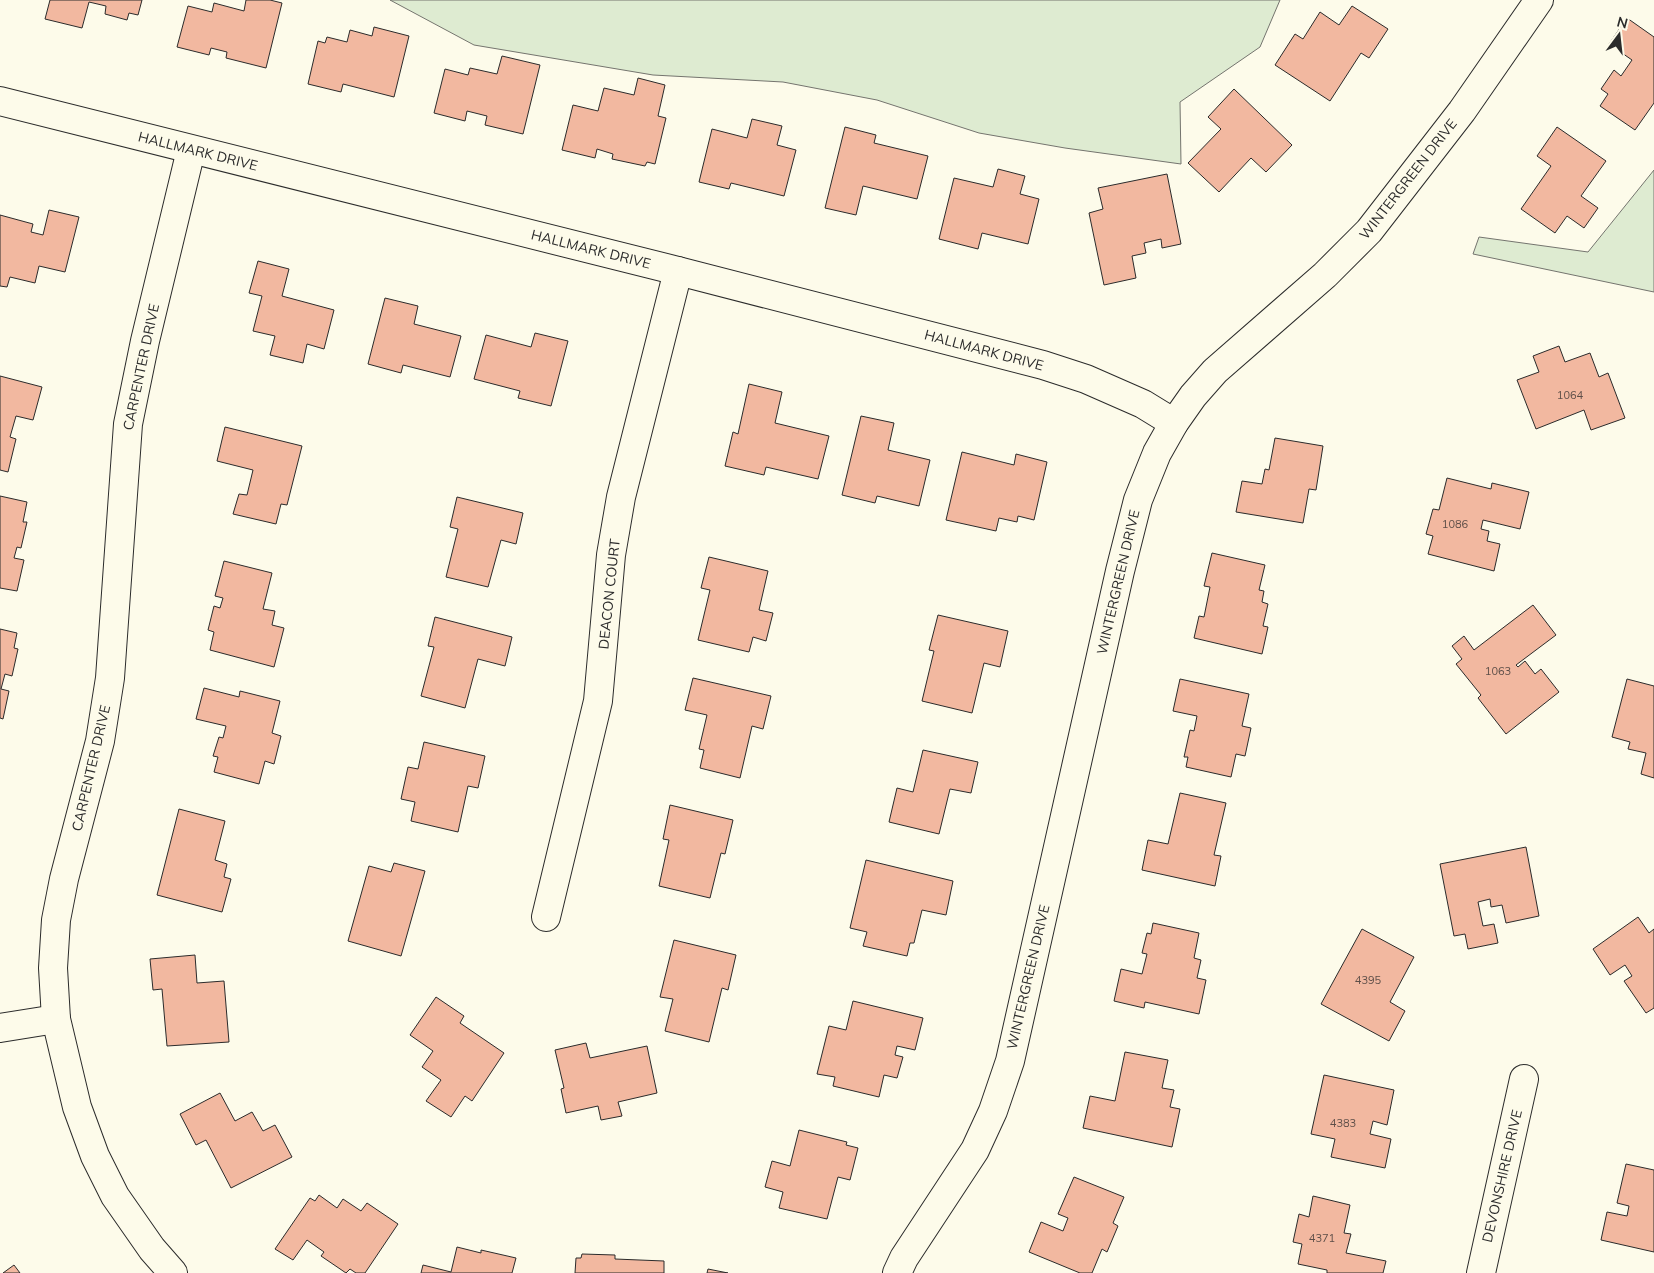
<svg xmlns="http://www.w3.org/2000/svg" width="1654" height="1273" viewBox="0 0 1654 1273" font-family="Mulish,sans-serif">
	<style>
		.green { fill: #deebd1; stroke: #74746e }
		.building { fill: #f2b8a0; stroke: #2b2b2b }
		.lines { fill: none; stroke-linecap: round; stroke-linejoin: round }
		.minor-casing { stroke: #2b2b2b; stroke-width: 30 }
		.minor { stroke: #fdfbea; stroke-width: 28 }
		.labels { text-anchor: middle; stroke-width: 4; stroke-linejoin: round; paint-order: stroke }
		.number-label { font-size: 11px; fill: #5d4e48 }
		.street-label { font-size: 14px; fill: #2b2b2b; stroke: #fdfbea }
	</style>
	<rect width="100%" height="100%" fill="#fdfbea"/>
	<g class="green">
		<path d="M390,0H1280L1260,47L1180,102L1181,164L1065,148L979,133L877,100L783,82L653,75L474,45Z"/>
		<path d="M1654,170V292L1473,254L1479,237L1588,252Z"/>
	</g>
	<g class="building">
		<path d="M50,0H142L138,15L129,13L127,20L105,14L106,6L89,2L82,28L45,19Z"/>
		<path d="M246,0H270L282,3L266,68L226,58L227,52L211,48L209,55L177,47L188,6L212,12L214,3L244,11Z"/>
		<path d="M1352,6L1388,29L1369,58L1361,53L1330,101L1275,65L1295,34L1303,39L1320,12L1339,25Z"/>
		<path d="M1627,18L1654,37V103L1635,130L1600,106L1608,94L1601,89L1614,70L1621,76L1632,60L1609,44Z"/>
		<path d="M374,27L409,36L394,97L343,84L341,92L308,84L318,41L325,43L327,37L347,42L350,30L372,36Z"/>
		<path d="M502,56L540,65L523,134L485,125L487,116L467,111L465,121L434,113L445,69L468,75L470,68L497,74Z"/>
		<path d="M638,78L665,85L658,116L666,118L655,164L647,162L645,166L612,159L613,154L597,149L595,158L562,150L573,105L598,111L604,88L634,95Z"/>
		<path d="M1234,89L1292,145L1266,172L1251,158L1219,192L1188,163L1221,129L1208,117Z"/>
		<path d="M752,119L782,126L777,145L796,150L784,196L731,183L729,189L699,182L712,129L747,138Z"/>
		<path d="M845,127L876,135L874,143L928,156L917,199L863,186L856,215L825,208Z"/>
		<path d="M1557,127L1606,161L1581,196L1598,208L1584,228L1567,216L1555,233L1521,209L1551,166L1537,156Z"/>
		<path d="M998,169L1025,176L1020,194L1039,199L1028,244L982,233L978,249L939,239L954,178L993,187Z"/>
		<path d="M1167,174L1181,244L1162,248L1161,239L1144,243L1146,253L1132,256L1136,278L1104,285L1089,213L1103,209L1098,188Z"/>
		<path d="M49,210L79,217L65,272L39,266L35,283L10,277L7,287L0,286V215L33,224L31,232L43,235Z"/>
		<path d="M258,261L289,269L282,296L334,310L324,349L307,344L303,363L270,355L275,336L253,331L262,296L249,293Z"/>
		<path d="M385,298L418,306L414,324L461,336L450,377L403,365L401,373L368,364Z"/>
		<path d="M535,333L568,341L551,406L518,398L520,391L474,379L486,335L531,347Z"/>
		<path d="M1559,346L1565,362L1590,353L1599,377L1608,373L1625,418L1591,430L1584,410L1536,429L1517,380L1539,372L1533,356Z"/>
		<path d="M0,376L42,387L33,420L16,416L10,437L16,439L8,472L0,470Z"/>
		<path d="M749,384L782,392L775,423L829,436L818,479L766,467L764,475L725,466L733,432L738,434Z"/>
		<path d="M861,416L894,423L888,450L930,460L919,506L877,496L875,503L842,495Z"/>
		<path d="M225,427L302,446L287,505L281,504L276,524L233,514L239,494L247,495L253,470L217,461Z"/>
		<path d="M1275,438L1323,446L1316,490L1309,489L1303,523L1236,512L1242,481L1262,484L1265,469L1269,470Z"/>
		<path d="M962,452L1014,465L1016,454L1047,462L1034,520L1018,516L1017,522L999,518L996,531L946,520Z"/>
		<path d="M1447,478L1491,489L1492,483L1529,492L1520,529L1483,520L1481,529L1489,531L1487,541L1500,544L1494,571L1428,554L1433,536L1426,534L1433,509L1439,510Z"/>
		<path d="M0,496L27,502L23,522H27L21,548L17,547L14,558L24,560L17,591L0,588Z"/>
		<path d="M457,497L523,513L516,544L501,540L488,587L446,577L458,529L450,527Z"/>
		<path d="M1212,553L1265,565L1259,590L1264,591L1262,602L1268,604L1263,626L1268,627L1262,654L1194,638L1199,616L1204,617L1210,587L1204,586Z"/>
		<path d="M709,557L768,571L759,610L773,613L766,641L753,637L749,652L698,640L710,590L701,588Z"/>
		<path d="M224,561L272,573L263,609L275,611L272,625L284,628L274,667L210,650L214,632L208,630L214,606L220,608L223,598L215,596Z"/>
		<path d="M1533,605L1556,635L1516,665L1518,667L1525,661L1535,674L1541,669L1559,692L1506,734L1478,698L1481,695L1456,664L1462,659L1452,646L1464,636L1474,650Z"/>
		<path d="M938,615L1008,631L1000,667L984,663L972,713L922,701L934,651L929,650Z"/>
		<path d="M435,617L512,637L505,666L478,659L465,708L421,696L434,647L428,646Z"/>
		<path d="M0,629L17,633L14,648L18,649L12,676L5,674L1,689L9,691L3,719L0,718Z"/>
		<path d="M693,678L771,696L763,729L752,726L740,778L700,768L704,750L699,749L707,715L685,710Z"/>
		<path d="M1180,679L1249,694L1242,726L1251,728L1245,756L1236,754L1231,777L1186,767L1188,757H1184L1190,730L1194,731L1197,716L1173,711Z"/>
		<path d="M1627,679L1654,686V778L1641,774L1646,753L1628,749L1630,742L1612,737Z"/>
		<path d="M204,688L239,697L240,691L280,701L272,733L281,736L274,764L265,761L259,784L214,772L218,757L213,756L219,737L223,738L226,726L196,719Z"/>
		<path d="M424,742L485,756L478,788L468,786L458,832L411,821L415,802L401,799L408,767L418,769Z"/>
		<path d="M923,750L978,762L971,793L950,789L939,834L889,822L897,788L913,792Z"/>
		<path d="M1180,793L1226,803L1214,855L1221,856L1215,886L1142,870L1148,840L1168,844Z"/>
		<path d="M670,805L733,820L725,854L721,853L710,898L659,886L669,840L663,839Z"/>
		<path d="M179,809L225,821L215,860L227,864L224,877L231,879L222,912L157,895Z"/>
		<path d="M1526,847L1539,916L1506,923L1502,905L1491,907L1490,899L1478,902L1483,926L1494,924L1498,943L1468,949L1465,934L1454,936L1440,864Z"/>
		<path d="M866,860L953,881L946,915L922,910L914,943H910L907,956L863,946L867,932L850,928Z"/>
		<path d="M394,863L425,871L401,956L348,941L369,866L391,872Z"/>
		<path d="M1638,917L1649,933L1654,929V1008L1646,1013L1624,981L1632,976L1625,965L1610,975L1593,949Z"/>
		<path d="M1153,923L1199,933L1194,958L1201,960L1197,978L1206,980L1199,1014L1145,1002L1144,1008L1114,1001L1121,969L1142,974L1147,954L1142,953L1147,933L1151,934Z"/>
		<path d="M1362,929L1414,957L1390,1002L1405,1011L1389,1041L1321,1004Z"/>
		<path d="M674,940L736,955L728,990L722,988L709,1042L665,1031L673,999L660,997Z"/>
		<path d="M195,955L197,983L224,981L229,1042L167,1046L162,989L153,990L150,959Z"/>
		<path d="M436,997L464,1016L460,1023L504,1053L472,1101L465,1096L451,1117L426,1101L441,1080L422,1067L433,1051L410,1035Z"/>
		<path d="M853,1001L923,1018L915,1050L897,1046L895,1055L903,1057L897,1078L884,1075L879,1097L833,1086L835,1077L817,1074L829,1026L846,1030Z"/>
		<path d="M586,1043L590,1058L647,1046L657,1093L618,1102L622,1116L601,1120L598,1106L566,1113L561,1089L564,1088L555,1050Z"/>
		<path d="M1125,1052L1168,1060L1162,1088L1174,1090L1170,1107L1180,1109L1172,1147L1083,1128L1090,1096L1115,1101Z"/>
		<path d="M1324,1075L1394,1090L1387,1125L1373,1121L1370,1134L1391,1139L1385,1168L1331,1157L1335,1139L1311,1134Z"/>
		<path d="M220,1093L235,1121L252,1112L263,1131L275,1125L292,1157L231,1188L206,1140L196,1145L180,1114Z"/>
		<path d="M799,1130L847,1142L846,1145L858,1148L850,1180L838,1177L827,1219L779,1208L783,1192L765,1187L772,1161L790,1166Z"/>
		<path d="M1626,1164L1654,1170V1252L1601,1240L1607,1212L1627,1216L1629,1206L1617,1203Z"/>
		<path d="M1074,1177L1124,1197L1113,1223L1118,1226L1107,1252L1102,1249L1092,1273H1080L1029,1252L1041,1222L1063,1231L1068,1218L1058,1214Z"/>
		<path d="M319,1195L337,1208L343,1199L361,1211L367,1203L398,1224L365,1273H356L350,1269L346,1273L321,1256L324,1252L307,1240L293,1260L275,1249L310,1198L315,1201Z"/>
		<path d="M1313,1196L1350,1205L1344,1233L1351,1234L1346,1253L1386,1261L1383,1273H1327V1270L1298,1264L1302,1244L1293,1242L1299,1214L1309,1217Z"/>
		<path d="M457,1247L481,1253V1250L516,1258L512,1273H421L423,1265L451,1272Z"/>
		<path d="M582,1254L615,1255V1259L664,1261V1273H575L576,1258H581Z"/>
		<path d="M14,1265L20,1273H3Z"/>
		<path d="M708,1269L728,1273H707Z"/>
	</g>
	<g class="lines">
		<defs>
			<g id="minor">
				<path d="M0,101L678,271L1043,365L1086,379L1143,404L1174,423"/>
				<path d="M546,917L598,701L611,555L621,497L678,271"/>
				<path d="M0,1028L56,1019"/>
				<path d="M173,1273L152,1249L115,1196L95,1156L77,1107L56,1019L53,968L56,920L64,879L100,741L110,678L128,424L145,341L191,150"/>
				<path d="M897,1273L904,1258L975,1150L993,1111L1010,1061L1120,571L1138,500L1157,453L1174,423L1193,396L1215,371L1325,275L1369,231L1462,111L1539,0"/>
				<path d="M1481,1273L1524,1079"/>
			</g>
		</defs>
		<use href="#minor" class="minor-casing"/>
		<use href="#minor" class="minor"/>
	</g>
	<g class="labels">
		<g class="number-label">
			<text x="1570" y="399">1064</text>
			<text x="1455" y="528">1086</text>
			<text x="1498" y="675">1063</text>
			<text x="1368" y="984">4395</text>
			<text x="1343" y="1127">4383</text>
			<text x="1322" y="1242">4371</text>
		</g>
		<g class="street-label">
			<text transform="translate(198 151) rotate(14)" y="5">HALLMARK DRIVE</text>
			<text transform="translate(1408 179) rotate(-52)" y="5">WINTERGREEN DRIVE</text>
			<text transform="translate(591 249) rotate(14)" y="5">HALLMARK DRIVE</text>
			<text transform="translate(984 350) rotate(15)" y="5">HALLMARK DRIVE</text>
			<text transform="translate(141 367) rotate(-78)" y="5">CARPENTER DRIVE</text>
			<text transform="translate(1118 582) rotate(-77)" y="5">WINTERGREEN DRIVE</text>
			<text transform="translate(609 594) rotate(-84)" y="5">DEACON COURT</text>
			<text transform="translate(91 768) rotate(-77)" y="5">CARPENTER DRIVE</text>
			<text transform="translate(1028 977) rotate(-77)" y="5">WINTERGREEN DRIVE</text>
			<text transform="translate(1502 1176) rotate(-77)" y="5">DEVONSHIRE DRIVE</text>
		</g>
	</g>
	<g transform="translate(1619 35) rotate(15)" stroke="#fdfbea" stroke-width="4" paint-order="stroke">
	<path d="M0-4L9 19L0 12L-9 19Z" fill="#2b2b2b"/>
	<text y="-8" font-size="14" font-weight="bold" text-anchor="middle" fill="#2b2b2b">N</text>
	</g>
</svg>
